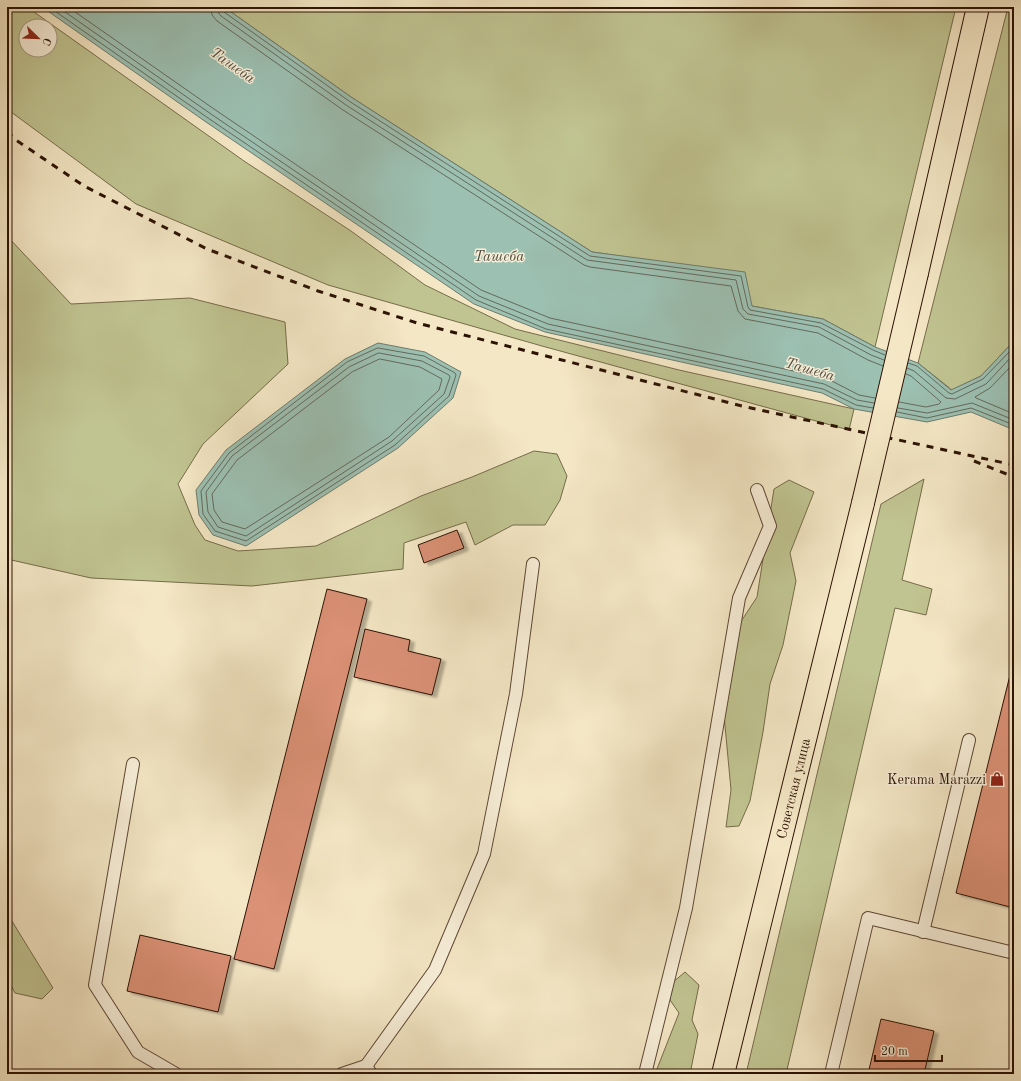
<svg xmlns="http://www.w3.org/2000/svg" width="1021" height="1081" viewBox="0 0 1021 1081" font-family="'Old Standard TT',serif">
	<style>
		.green { fill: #c0c491; stroke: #766b4a; fill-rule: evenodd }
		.water { fill: #9cc0b2; stroke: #6f7a6c }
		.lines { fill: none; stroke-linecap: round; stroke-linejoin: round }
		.shore { stroke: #64695b; stroke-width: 1 }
		.building { fill: #db9176; stroke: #2c1204; filter: url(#shadow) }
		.service-casing { stroke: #5e4734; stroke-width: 14 }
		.primary-casing { stroke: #2c1204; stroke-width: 24 }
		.service { stroke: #f8efd9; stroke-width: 12 }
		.primary { stroke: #f4e7c5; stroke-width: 22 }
		.rail { stroke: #2c1204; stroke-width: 3; stroke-dasharray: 7 7; stroke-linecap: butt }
		.primary-bridge-casing { stroke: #2c1204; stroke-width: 24; stroke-linecap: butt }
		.primary-bridge { stroke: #f4e7c5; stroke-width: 22 }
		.labels { text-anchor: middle; stroke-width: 3; stroke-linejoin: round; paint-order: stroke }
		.poi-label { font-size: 14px; fill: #2c1204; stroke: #f8efd9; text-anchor: end }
		.street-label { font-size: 14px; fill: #2c1204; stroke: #f8efd9 }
		.water-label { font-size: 15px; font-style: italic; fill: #534f41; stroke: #f8efd9 }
	</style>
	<defs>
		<filter id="shadow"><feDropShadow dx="4.5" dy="2.5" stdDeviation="1" flood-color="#0004"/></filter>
	</defs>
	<rect width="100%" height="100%" fill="#f4e7c5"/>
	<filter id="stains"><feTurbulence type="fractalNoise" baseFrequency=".005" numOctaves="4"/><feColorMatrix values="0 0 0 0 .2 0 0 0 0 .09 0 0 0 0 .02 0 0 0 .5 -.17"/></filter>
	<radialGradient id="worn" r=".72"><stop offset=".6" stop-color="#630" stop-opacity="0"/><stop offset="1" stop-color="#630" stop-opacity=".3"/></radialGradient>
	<g class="green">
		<path d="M7,7H27L244,161L351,231L425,285L515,329L679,370L854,409L849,430L542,346L328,285L136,204L7,109ZM26,26H50V50H26Z"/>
		<path d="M224,7H956L875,347L823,319L752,306L654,261L592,252L351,97Z"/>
		<path d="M1008,7H1014V341L981,376L952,390L918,363Z"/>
		<path d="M7,236L71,304L190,298L285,322L288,364L203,444L178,484L195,525L205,540L238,551L316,546L421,496L472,477L534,451L557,454L567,476L560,500L545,525H513L475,545L466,522L404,543L403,569L252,586L91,578L7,559Z"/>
		<path d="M924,479L902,580L932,589L926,615L895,608L786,1074H746L881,504Z"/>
		<path d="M789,480L814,492L790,553L796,581L783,645L770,684L763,732L750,801L739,826L726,827L731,790L724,715L740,623L757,597L774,489Z"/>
		<path d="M7,913L53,988L42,999L15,993L7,978Z"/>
		<path d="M685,972L699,985L692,1020L698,1034L690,1074H655L679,1013L670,1000L672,983Z"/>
	</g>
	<g class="water">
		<path d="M42,7H224L351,97L592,252L745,272L752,306L823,319L875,347L918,363L951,390L981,376L1014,341V430L971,412L927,422L854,409L822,393L545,332L474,304L206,122Z"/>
		<path d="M378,343L425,352L461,372L453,398L398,448L246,546L213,535L199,515L196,490L226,450L345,359Z"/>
	</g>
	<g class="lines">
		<g class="shore">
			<path d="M49,7L208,118L476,300L546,329L823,389L856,405L873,408"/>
			<path d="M58,7L211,114L479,296L548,324L824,384L857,400L874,403"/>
			<path d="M68,7L214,109L481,290L550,318L826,378L859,395L875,398"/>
			<path d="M211,7L212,15L217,21L343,110L584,265L590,267L731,286L738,311L745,319L818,333L868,360L883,366"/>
			<path d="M217,7L218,12L221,16L346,105L587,260L736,280L743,309L748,314L819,327L871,355L884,360"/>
			<path d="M222,7L224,12L349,101L590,256L741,276L748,307L750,310L821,323L873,350L885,355"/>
			<path d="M378,348L424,356L455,373L456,375L449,396L395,445L246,541L215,531L203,514L201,491L229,453L347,362Z"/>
			<path d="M379,353L422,361L449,375L450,377L444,394L392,441L246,536L218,527L208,512L206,492L232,456L349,367Z"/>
			<path d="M380,359L420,367L442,379L439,390L389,437L245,529L222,522L214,510L212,494L237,460L352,372Z"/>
			<path d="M908,363L917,366L949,393L952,394L983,379L1014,347"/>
			<path d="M1014,363L990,388L975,397L976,398L1014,414"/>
			<path d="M907,368L914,371L946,398L955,399L986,384L1014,354"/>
			<path d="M899,402L926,407L939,404L941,402L911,376L906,374"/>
			<path d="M898,408L927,413L972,403L1014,420"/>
			<path d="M897,412L927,418L971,408L1014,425"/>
		</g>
	</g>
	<g class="building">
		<path d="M457,530L464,548L424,563L418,545Z"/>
		<path d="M327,589L367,599L274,969L234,959Z"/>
		<path d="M365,629L410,640L408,651L441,659L432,695L354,677Z"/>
		<path d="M1014,659V908L956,893Z"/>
		<path d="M140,935L231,956L218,1012L127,991Z"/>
		<path d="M881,1019L934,1031L924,1074H868Z"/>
	</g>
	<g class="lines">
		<defs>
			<g id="service">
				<path d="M133,764L95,985L138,1052L176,1074"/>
				<path d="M923,932L969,740"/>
				<path d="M366,1066L435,970L484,854L516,694L533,564"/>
				<path d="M342,1074L366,1066L371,1074"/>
				<path d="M645,1074L686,908L739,598L770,526L757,490"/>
				<path d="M831,1074L868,918L1014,953"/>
			</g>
			<g id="primary">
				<path d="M917,273L978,7"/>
				<path id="s1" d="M723,1074L863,503"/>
			</g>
		</defs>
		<use href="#service" class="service-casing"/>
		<use href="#primary" class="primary-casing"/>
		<use href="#service" class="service"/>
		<use href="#primary" class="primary"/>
		<g class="rail">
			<path d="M7,131L16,140L84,186L207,249L318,291L417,323L746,407L1014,465"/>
			<path d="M974,461L1014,477"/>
		</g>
		<defs>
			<path id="primary-bridge" d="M863,503L917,273"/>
		</defs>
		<use href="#primary-bridge" class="primary-bridge-casing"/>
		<use href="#primary-bridge" class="primary-bridge"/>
	</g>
	<defs>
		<symbol id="shop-bare" viewBox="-9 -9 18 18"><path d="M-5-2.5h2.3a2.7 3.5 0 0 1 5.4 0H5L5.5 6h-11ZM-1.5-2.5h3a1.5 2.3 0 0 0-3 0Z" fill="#8f2418" stroke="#f8efd9" stroke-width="2.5" paint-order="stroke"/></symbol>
	</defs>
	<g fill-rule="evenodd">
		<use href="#shop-bare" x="987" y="769" width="20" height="20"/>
	</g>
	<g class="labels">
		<g class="poi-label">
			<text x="986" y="784">Kerama Marazzi</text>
		</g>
		<g class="street-label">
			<text dy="5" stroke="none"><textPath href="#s1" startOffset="294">Советская улица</textPath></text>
		</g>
		<g class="water-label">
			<text transform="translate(233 65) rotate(35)" y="5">Ташеба</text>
			<text x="499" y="261">Ташеба</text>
			<text transform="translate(810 369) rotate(16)" y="5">Ташеба</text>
		</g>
	</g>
	<rect width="1021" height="1081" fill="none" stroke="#f4e7c5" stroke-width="24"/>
	<rect x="8" y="8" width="1005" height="1065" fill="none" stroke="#2c1204" stroke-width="2"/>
	<rect x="12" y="12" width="997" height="1057" fill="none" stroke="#2c1204"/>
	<g transform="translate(38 38) rotate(113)"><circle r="19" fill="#f8efd9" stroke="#a69784"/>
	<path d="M0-3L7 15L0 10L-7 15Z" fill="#8f2418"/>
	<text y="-6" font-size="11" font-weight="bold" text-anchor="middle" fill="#2c1204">С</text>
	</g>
	<path d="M875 1055v6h67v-6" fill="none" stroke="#2c1204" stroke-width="2"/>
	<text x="881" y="1055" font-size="12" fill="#2c1204" stroke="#f8efd9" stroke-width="3" paint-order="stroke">20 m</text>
	<rect width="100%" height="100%" filter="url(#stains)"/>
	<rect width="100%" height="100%" fill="url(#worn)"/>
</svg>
